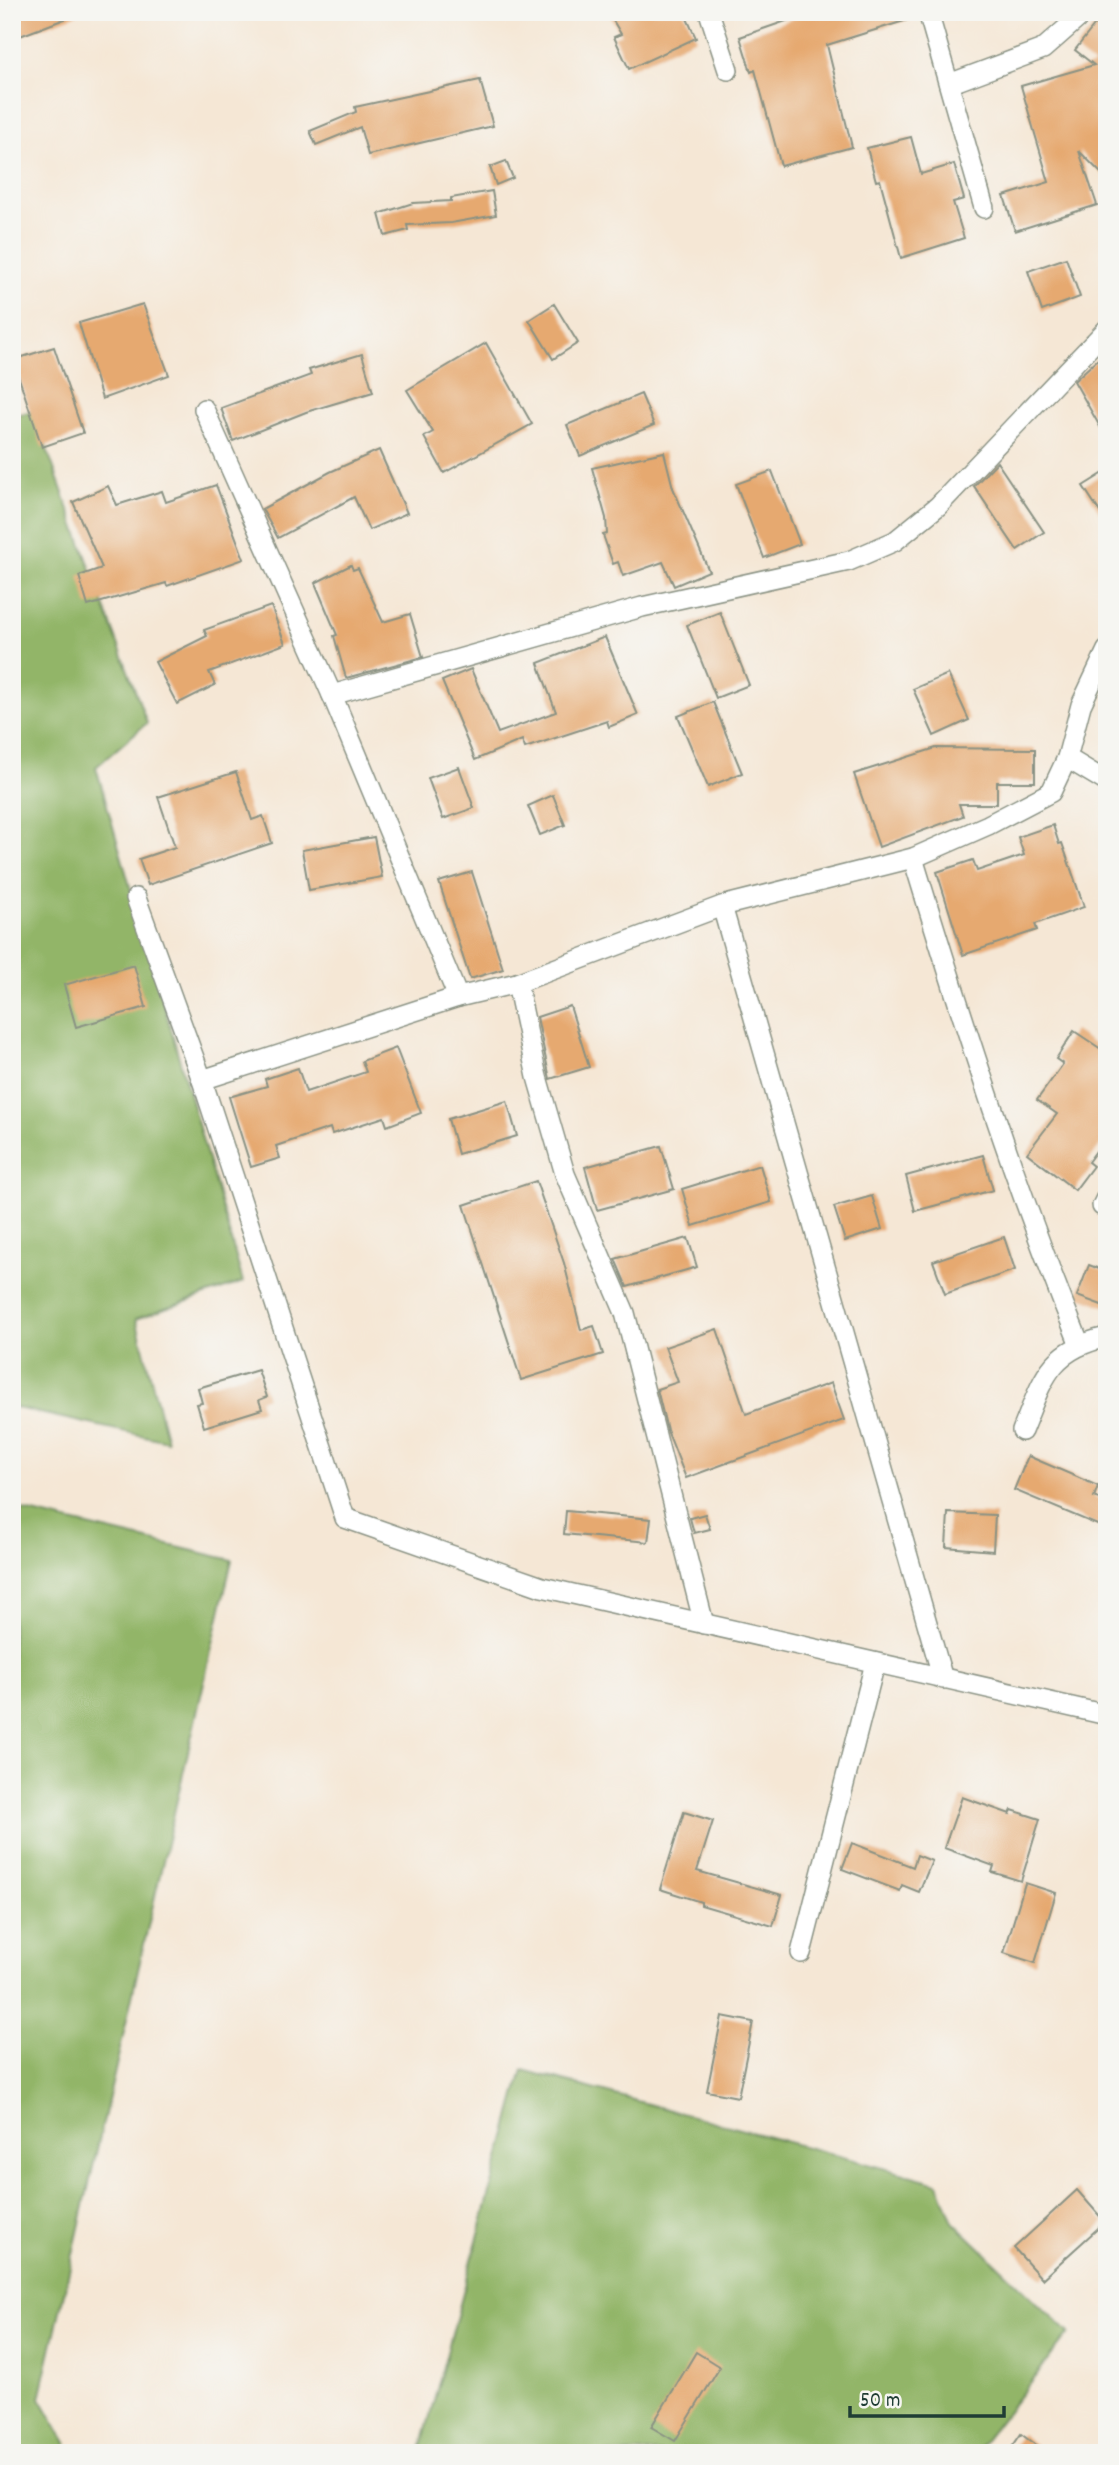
<svg xmlns="http://www.w3.org/2000/svg" width="1119" height="2465" viewBox="0 0 1119 2465" font-family="Dekko,sans-serif">
	<style>
		.forest { fill: #92b568; stroke: #58794e; stroke-width: 2 }
		.building { fill: #e6a96f }
		.lines { fill: none; stroke-linecap: round; stroke-linejoin: round }
		.minor-casing { stroke: #8a9284; stroke-width: 22 }
		.minor { stroke: #fff; stroke-width: 19 }
	</style>
	<rect width="100%" height="100%" fill="#f6f6f2"/>
	<filter id="ink" filterUnits="userSpaceOnUse"><feTurbulence type="fractalNoise" baseFrequency=".0143" numOctaves="2"/><feDisplacementMap in="SourceGraphic" scale="14" xChannelSelector="R" yChannelSelector="G"/><feConvolveMatrix kernelMatrix="1 2 1 2 8 2 1 2 1" color-interpolation-filters="sRGB"/></filter>
	<filter id="wash" filterUnits="userSpaceOnUse"><feTurbulence type="fractalNoise" baseFrequency=".00686" numOctaves="4" result="noise"/><feDisplacementMap in="SourceGraphic" scale="28" xChannelSelector="R" yChannelSelector="G"/><feGaussianBlur stdDeviation="1.57" result="paint"/><feColorMatrix in="noise" values="0 0 0 0 0 0 0 0 0 0 0 0 0 0 0 0 0 1.4 0 .05"/><feComposite in="paint" operator="in"/></filter>
	<g filter="url(#wash)">
		<rect width="100%" height="100%" fill="#f5e7d5"/>
		<g class="forest">
			<path d="M33,411L147,723L96,767L243,1282L136,1319L167,1441L12,1407V416Z"/>
			<path d="M12,1508L232,1560L40,2398L72,2453H12Z"/>
			<path d="M523,2070L938,2183L953,2222L1069,2333L975,2453H420Z"/>
		</g>
		<g id="blocks">
			<g class="building">
				<path d="M12,12H78V14L12,39Z"/>
				<path d="M608,12H684L696,38L629,69L614,37L621,34Z"/>
				<path d="M812,12H916L917,17L827,45L852,147L781,166L755,70L751,72L740,37Z"/>
				<path d="M1105,12L1107,179L1079,151L1097,205L1015,231L1004,196L1049,182L1021,86L1094,65L1075,50Z"/>
				<path d="M480,80L493,126L368,155L360,127L316,145L310,131L356,112L355,107Z"/>
				<path d="M911,137L921,174L954,164L964,199L953,202L964,238L901,258L880,180L876,181L867,148Z"/>
				<path d="M506,161L513,178L496,185L490,167Z"/>
				<path d="M492,191L496,215L451,223L407,225L408,230L385,236L379,214L413,203L451,201V198Z"/>
				<path d="M1066,258L1080,297L1042,311L1028,271Z"/>
				<path d="M143,304L169,375L102,399L79,323Z"/>
				<path d="M554,304L578,343L553,359L529,320Z"/>
				<path d="M486,343L532,424L444,473L424,437L433,432L407,390Z"/>
				<path d="M54,347L83,433L42,447L13,360Z"/>
				<path d="M362,354L373,392L306,412L233,441L221,408L311,375L309,370Z"/>
				<path d="M1098,359L1107,375V439L1074,381Z"/>
				<path d="M641,394L654,425L580,456L567,425Z"/>
				<path d="M379,450L407,513L369,530L354,497L278,538L262,509L330,472Z"/>
				<path d="M664,452L673,488L709,571L674,586L663,562L623,576L618,562L613,564L603,535L607,534L606,518L592,468Z"/>
				<path d="M997,462L1044,532L1017,550L974,486Z"/>
				<path d="M772,471L800,544L764,558L736,484Z"/>
				<path d="M1107,471V523L1083,486Z"/>
				<path d="M216,485L244,559L167,586L166,583L88,606L79,576L102,568L73,502L108,486L117,505L162,491L166,502Z"/>
				<path d="M351,565L353,570L358,568L383,622L410,614L423,657L346,678L334,636L337,635L315,583Z"/>
				<path d="M271,606L285,644L209,672L215,685L177,704L155,662L207,636L204,630Z"/>
				<path d="M720,612L749,685L716,698L687,625Z"/>
				<path d="M605,637L638,715L609,727L607,721L525,748L522,740L475,760L442,681L471,669L498,733L556,712L538,663Z"/>
				<path d="M948,674L969,720L934,736L913,689Z"/>
				<path d="M713,702L742,773L708,787L678,716Z"/>
				<path d="M936,748L1035,749V782H997V804H959L963,816L879,847L854,774Z"/>
				<path d="M459,767L474,808L443,819L428,778Z"/>
				<path d="M236,772L252,820L263,816L272,843L148,885L139,859L175,847L158,797Z"/>
				<path d="M553,795L565,825L540,835L528,806Z"/>
				<path d="M1053,825L1059,844L1062,843L1084,907L1035,924L1037,930L963,955L937,872L973,860L977,871L1024,855L1018,837Z"/>
				<path d="M374,837L382,877L309,890L302,850Z"/>
				<path d="M472,872L503,969L470,979L439,882Z"/>
				<path d="M134,965L146,1007L76,1027L64,985Z"/>
				<path d="M570,1006L589,1067L550,1079L537,1017Z"/>
				<path d="M1074,1031L1107,1053V1136L1088,1162L1093,1166L1075,1190L1027,1153L1057,1114L1037,1100L1063,1064L1056,1059Z"/>
				<path d="M396,1048L421,1113L387,1126L384,1117L332,1134L330,1128L276,1146L280,1158L251,1167L229,1097L267,1086L265,1079L298,1068L306,1092L366,1072L362,1061Z"/>
				<path d="M507,1101L517,1136L458,1154L448,1119Z"/>
				<path d="M661,1146L674,1189L597,1210L585,1167Z"/>
				<path d="M983,1155L993,1190L915,1211L906,1176Z"/>
				<path d="M760,1165L771,1202L693,1226L682,1189Z"/>
				<path d="M536,1181L564,1263L581,1330L594,1326L603,1354L521,1380L464,1205Z"/>
				<path d="M872,1196L882,1229L845,1241L834,1207Z"/>
				<path d="M1004,1237L1015,1270L945,1294L933,1261Z"/>
				<path d="M688,1238L697,1267L627,1287L615,1259Z"/>
				<path d="M1089,1265L1107,1272V1307L1077,1296Z"/>
				<path d="M717,1329L746,1414L831,1383L844,1420L686,1478L667,1430L657,1389L678,1382L665,1347Z"/>
				<path d="M258,1370L267,1397L259,1400L262,1409L204,1427L197,1404L202,1403L198,1388Z"/>
				<path d="M1028,1456L1098,1486L1094,1497L1107,1501V1529L1014,1490Z"/>
				<path d="M566,1511L651,1519L648,1542L564,1534Z"/>
				<path d="M948,1513L995,1515L993,1551L946,1547Z"/>
				<path d="M705,1514L710,1529L694,1533L690,1518Z"/>
				<path d="M962,1797L1010,1814L1012,1810L1040,1819L1021,1881L992,1872L994,1866L944,1848Z"/>
				<path d="M684,1812L713,1821L697,1871L782,1895L773,1926L701,1905V1902L660,1889Z"/>
				<path d="M852,1843L913,1867L917,1855L932,1861L919,1892L902,1885L900,1891L842,1869Z"/>
				<path d="M1025,1883L1056,1893L1035,1963L1004,1953Z"/>
				<path d="M722,2016L753,2022L738,2097L707,2091Z"/>
				<path d="M1077,2190L1105,2222L1042,2279L1014,2248Z"/>
				<path d="M696,2352L720,2367L675,2441L651,2427Z"/>
				<path d="M1021,2434L1046,2453H1008Z"/>
			</g>
		</g>
	</g>
	<g filter="url(#ink)">
		<use href="#blocks" fill-opacity="0" stroke="#8a9284" stroke-width="2"/>
		<g class="lines">
			<defs>
				<g id="minor">
					<path d="M709,12L728,70"/>
					<path d="M928,12L984,208"/>
					<path d="M949,84L1043,49L1085,12"/>
					<path d="M204,409L332,695L458,997"/>
					<path d="M332,695L642,607L849,561L895,541L938,506L1107,329"/>
					<path d="M1067,758L1107,782"/>
					<path d="M913,858C963,1022 1015,1186 1080,1345"/>
					<path d="M136,898L202,1080L345,1518L542,1587L1107,1715"/>
					<path d="M722,906L943,1679"/>
					<path d="M517,983L537,1077L565,1174L625,1313L704,1624"/>
					<path d="M202,1080L458,997L517,983L722,906L913,858L988,825L1051,792L1067,758L1081,705L1107,650"/>
					<path d="M1102,1206L1107,1196"/>
					<path d="M1022,1431C1043,1380 1048,1350 1107,1337"/>
					<path d="M801,1953L875,1663"/>
				</g>
			</defs>
			<use href="#minor" class="minor-casing"/>
			<use href="#minor" class="minor"/>
		</g>
	</g>
	<rect width="1119" height="2465" fill="none" stroke="#f6f6f2" stroke-width="42"/>
	<path d="M850 2406v10h154v-10" fill="none" stroke="#1f3d34" stroke-width="3.5"/>
	<text x="860" y="2406" font-size="21" fill="#1f3d34" stroke="#f6f6f2" stroke-width="5" paint-order="stroke">50 m</text>
</svg>
